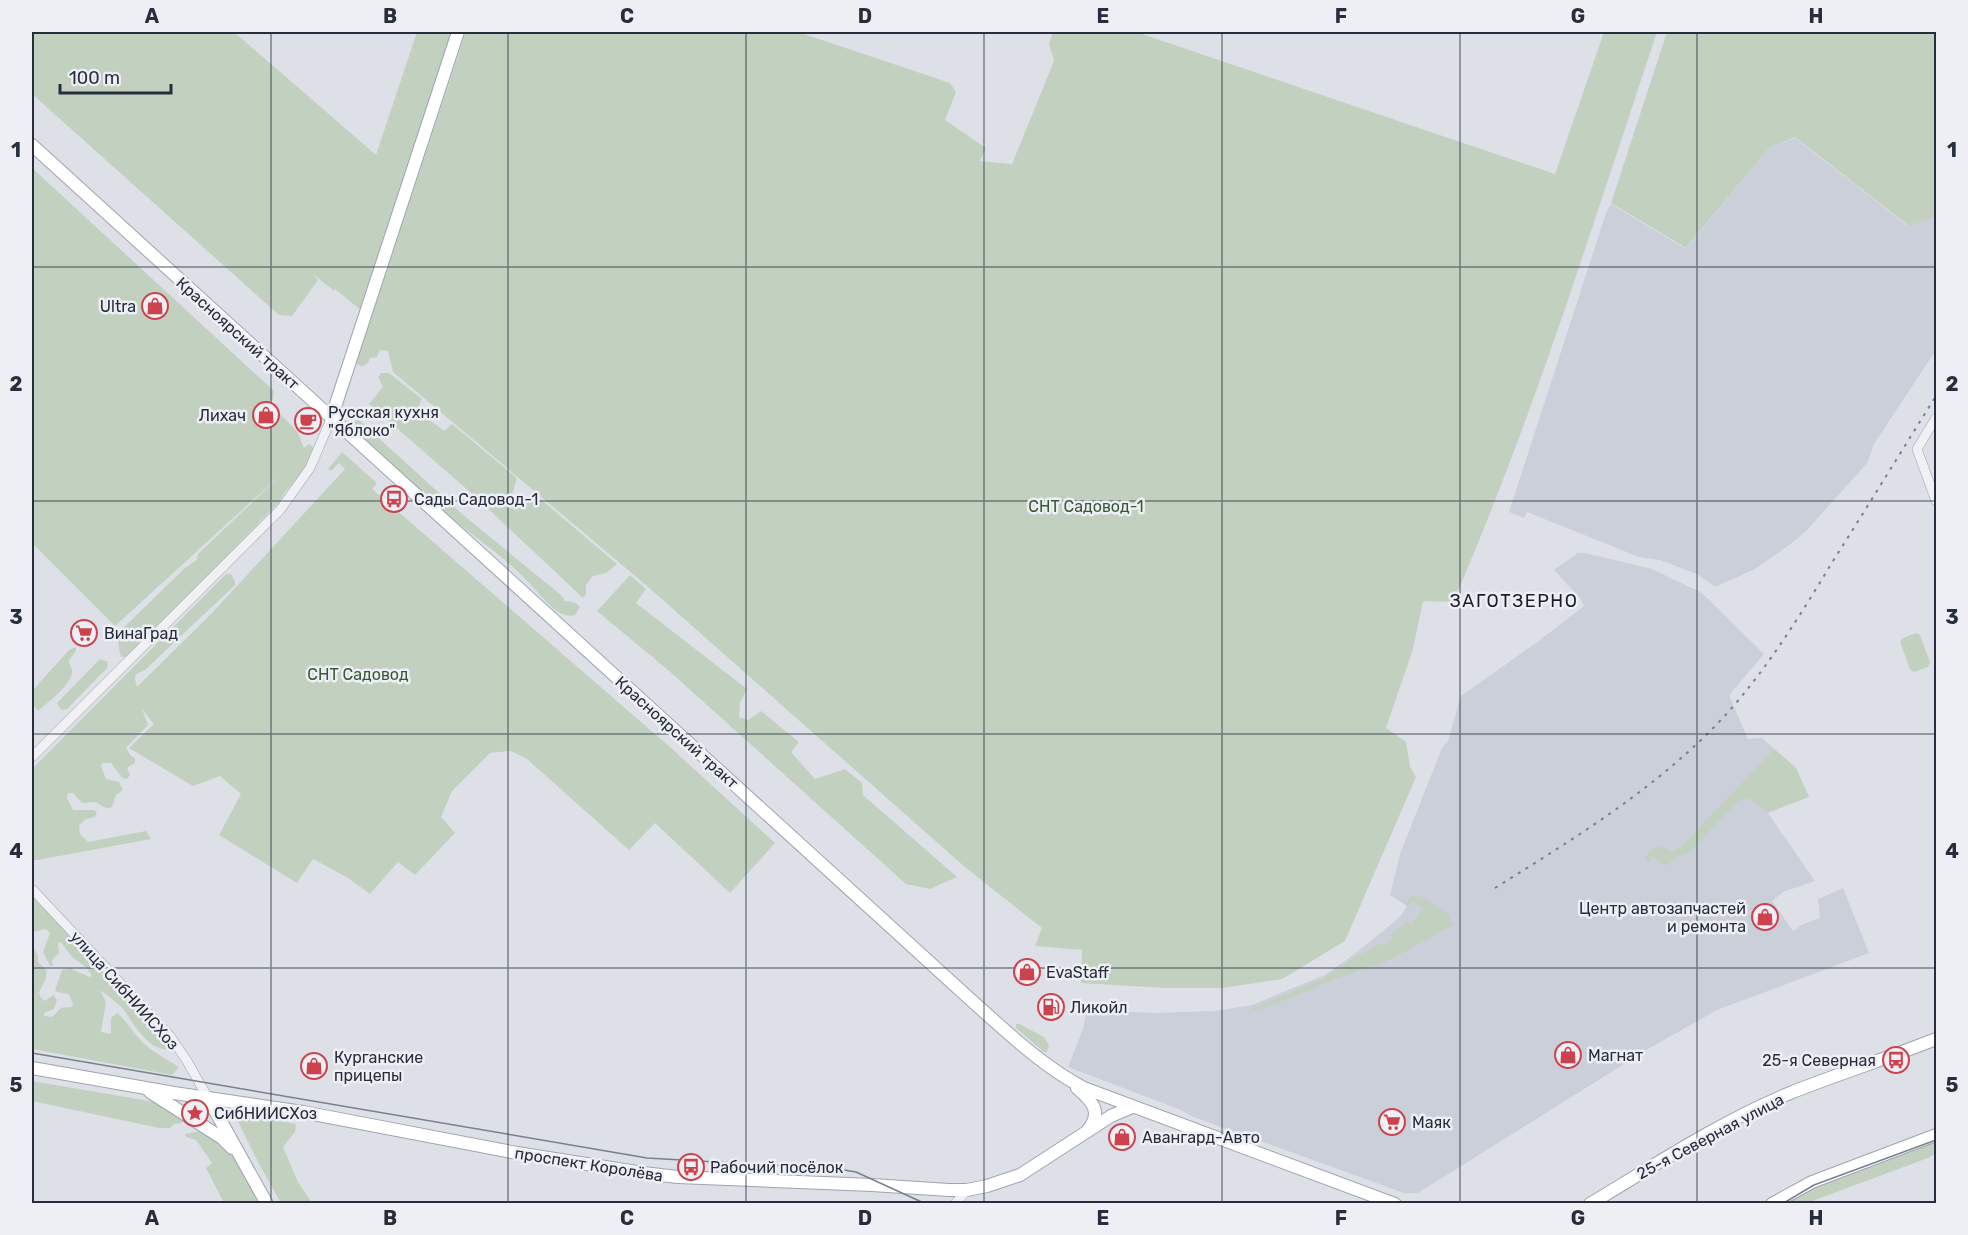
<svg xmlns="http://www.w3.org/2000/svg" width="1968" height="1235" viewBox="0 0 1968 1235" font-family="Rubik,sans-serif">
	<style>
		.built { fill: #cbcfd9 }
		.green { fill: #c2d1bf }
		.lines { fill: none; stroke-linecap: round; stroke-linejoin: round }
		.minor-casing { stroke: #a3a7b1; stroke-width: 10 }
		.major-casing { stroke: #9da4b2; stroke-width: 14 }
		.minor { stroke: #f0f1f5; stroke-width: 9 }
		.major { stroke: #fff; stroke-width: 12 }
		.tram { stroke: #777f90; stroke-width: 1.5 }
		.rail { stroke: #777f90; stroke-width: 2; stroke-dasharray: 3 6; stroke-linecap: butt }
		.grid { fill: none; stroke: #272d3d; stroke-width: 1.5; stroke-opacity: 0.55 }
		.labels { text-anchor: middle; stroke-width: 5; stroke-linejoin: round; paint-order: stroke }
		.poi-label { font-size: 16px; fill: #272d3d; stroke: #edeff5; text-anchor: start }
		.street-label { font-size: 16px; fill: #272d3d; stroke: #edeff5 }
		.park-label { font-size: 16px; fill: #385935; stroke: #edeff5 }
		.neighbourhood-label { font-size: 18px; letter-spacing: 1.5px; fill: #191f2e; stroke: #edeff5 }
		.neatline { fill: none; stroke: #272d3d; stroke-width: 2 }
		.grid-label { font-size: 20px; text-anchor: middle; font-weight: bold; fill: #272d3d }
	</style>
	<rect width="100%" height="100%" fill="#dde0e7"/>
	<g class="built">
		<path d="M1795,138L1908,226L1936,217V350L1874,444L1868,462L1807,530L1792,543L1755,569L1715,587L1699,575L1660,560L1639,557L1527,512L1524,518L1509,512L1606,213L1611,204L1686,249L1769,148Z"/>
		<path d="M1578,553H1585L1652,569L1702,593L1764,654L1729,695L1748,739L1762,738L1796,768L1809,797L1768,813L1815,881L1783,892L1772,901L1793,931L1803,924L1820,918L1818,899L1843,888L1869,953L1717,1010L1648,1049L1418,1193H1404L1191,1116L1181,1110L1068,1067L1083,1029L1087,1010L1154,1013L1215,1011L1252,1005L1325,975L1352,956L1400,917L1407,906L1390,895L1400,854L1442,748L1448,741L1461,696L1540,640L1584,606L1581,599L1554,570Z"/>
	</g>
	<g class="green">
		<path d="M32,32H234L376,155L417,32H452L362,311L335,289L334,291L314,275L318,280L292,316L279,315L32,94Z"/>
		<path d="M466,32H798L950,83L956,92L945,120L986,148L980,161L1012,164L1054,61L1049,43L1053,32H1136L1555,174L1604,32H1657C1593,223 1534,417 1453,602L1423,601L1413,649L1386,728L1406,742L1410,767L1416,777L1345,941L1282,979L1222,988H1166L1081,983L1082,950L1035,946L1042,928L966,868L647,586L393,372L388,351L380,350L377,357L370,358L368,363L362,367L356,363Z"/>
		<path d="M1667,32H1936V217L1909,226L1795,137L1769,148L1686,248L1611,203Z"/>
		<path d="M32,168L274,391L273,400L269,403L297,431L304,448L309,444L314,448V451L301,474L285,492L279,502L129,657H122L120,654L117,634L185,568L197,560L198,554L286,470L115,626L32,543Z"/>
		<path d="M381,373H389L422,399L417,410L444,431L452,424L517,478L511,499L527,500L537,496L617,564L606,573L593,576L586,585V594L583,598L469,491L369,404L383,387L378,377Z"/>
		<path d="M359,420L462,514L562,596L565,601C572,602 575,601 580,607L575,615C558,620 543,597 532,586C505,556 471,535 440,509C410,483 379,455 353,426L355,421Z"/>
		<path d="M342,452L377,483L372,489L671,748L775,843L730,893L655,823L629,850L527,759L511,751L490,753L452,791L441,817L455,833L415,875L398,862L370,894L348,878L313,859L297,883L219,835L241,794L220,776L193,786L129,748L154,724L142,709L148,725L126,748L131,756L135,758V763L127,768L130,775L127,779L122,778L111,763H102L101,766L106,779L119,782L123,790L116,795L112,807C105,810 102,806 96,802L82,803L73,793H68L67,798L73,810H94L97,813L95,817L86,819L79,825L80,834L88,842L146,831L151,839L32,861V769L226,574H231L235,581V585L145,670L136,674L135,679L137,687L212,613L345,469L339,463L331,471L328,469Z"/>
		<path d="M630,575L646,589L636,603L747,689L740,703L739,717L748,720L761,711L799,742L791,752L815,779L845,769L862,783L863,795L957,877L930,889L906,884L668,670L597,611Z"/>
		<path d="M1916,633L1920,635L1930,662L1928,667L1914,672L1910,669L1900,642L1903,638Z"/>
		<path d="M76,647V651L69,660C69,664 71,666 72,670C74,683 47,703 38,711L32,704V691L69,650Z"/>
		<path d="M100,659L108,662L107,668L67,709L61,710L57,703Z"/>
		<path d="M1774,749L1796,768L1809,797L1768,812L1748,798L1738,801L1689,853L1677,857L1666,866L1653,856L1649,862L1645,859L1650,850L1660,846L1671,852L1681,847Z"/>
		<path d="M32,895L173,1048C150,1056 134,1023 123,1009C117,1002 108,996 100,990L106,1002L101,1032L111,1034V1018L117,1013C126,1020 129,1027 136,1035C147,1049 164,1058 179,1067L172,1075L32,1049V946L38,955V962L47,971L45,981L39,992L41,998L45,1001L53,995L57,1000L54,1009L44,1013V1016L52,1017L61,1008L71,1007L73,1005L69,994L57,992L55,990L62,970L71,968C77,973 83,973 89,977L92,976L87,968L71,956L61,942L58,943L59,953L52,960L53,966H50L43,952L50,933L46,929L32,932Z"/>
		<path d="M1420,896L1447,913L1453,925L1388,961L1335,979L1288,999L1248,1013L1251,1009L1325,978L1353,958L1382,943L1385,945L1392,938L1390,936L1407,921L1412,924L1422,908L1412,901L1408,907L1405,905L1411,897Z"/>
		<path d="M1016,1024H1019L1044,1037L1049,1045L1047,1052H1044L1016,1028Z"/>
		<path d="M32,1081L155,1102L183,1120L182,1123L174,1124L170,1128H159L32,1101Z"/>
		<path d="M234,1113L296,1124L295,1132L283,1147L298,1182L312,1203H281L258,1162Z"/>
		<path d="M205,1130L231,1151L261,1203H224L206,1168L212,1163L196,1140L186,1137L185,1134Z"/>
		<path d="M1936,1140V1153L1928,1158L1807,1203L1779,1204L1800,1192Z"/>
	</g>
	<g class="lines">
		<defs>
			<g id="minor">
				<path d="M1936,418L1917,449L1936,501"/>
				<path d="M32,757L280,510L310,468L331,419"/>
				<path d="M32,889L170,1036L187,1061L208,1098"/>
				<path d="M955,1204L967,1190"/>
			</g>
			<g id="major">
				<path d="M32,145L971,1000C1007,1032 1042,1066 1084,1088L1395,1204"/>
				<path d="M331,419L458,32"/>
				<path d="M32,1068L174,1093L303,1112L517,1153L643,1173L678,1177L872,1185L949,1190H967L987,1186L1020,1175L1111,1116L1132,1107"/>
				<path d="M1077,1088C1092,1101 1103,1112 1088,1130"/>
				<path d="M150,1092L222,1138L232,1148"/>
				<path d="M208,1098L267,1204"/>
				<path d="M1590,1204C1655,1165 1720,1122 1790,1093C1838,1074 1888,1058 1936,1039"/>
				<path d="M1772,1204L1812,1182L1936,1135"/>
			</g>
		</defs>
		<use href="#minor" class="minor-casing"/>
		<use href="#major" class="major-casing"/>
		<use href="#minor" class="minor"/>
		<use href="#major" class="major"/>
		<g class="tram">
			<path d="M32,1053L647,1158L838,1169L856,1172L926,1204"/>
			<path d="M1782,1204L1814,1185L1936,1140"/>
		</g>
		<path class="rail" d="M1495,888C1567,843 1639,799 1701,740C1755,689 1795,624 1833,561C1868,506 1902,450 1936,396"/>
	</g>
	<path class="grid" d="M271,32V1204M508,32V1204M746,32V1204M984,32V1204M1222,32V1204M1460,32V1204M1697,32V1204M32,267H1936M32,501H1936M32,734H1936M32,968H1936"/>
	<defs>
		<symbol id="shop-ring" viewBox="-11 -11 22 22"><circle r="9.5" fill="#edeff5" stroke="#cc434c" stroke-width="1.5"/><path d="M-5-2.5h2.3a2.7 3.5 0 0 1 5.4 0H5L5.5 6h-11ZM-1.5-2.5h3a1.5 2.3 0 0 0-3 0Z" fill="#cc434c"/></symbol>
		<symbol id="cafe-ring" viewBox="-11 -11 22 22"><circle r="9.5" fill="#edeff5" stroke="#cc434c" stroke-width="1.5"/><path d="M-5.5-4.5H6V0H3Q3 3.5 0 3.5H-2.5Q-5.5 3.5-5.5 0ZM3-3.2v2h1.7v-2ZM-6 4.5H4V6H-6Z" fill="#cc434c"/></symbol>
		<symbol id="bus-ring" viewBox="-11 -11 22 22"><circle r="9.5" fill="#edeff5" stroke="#cc434c" stroke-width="1.5"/><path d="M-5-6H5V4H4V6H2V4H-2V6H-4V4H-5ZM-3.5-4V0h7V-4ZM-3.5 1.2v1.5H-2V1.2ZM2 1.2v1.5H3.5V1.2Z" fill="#cc434c"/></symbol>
		<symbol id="supermarket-ring" viewBox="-11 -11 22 22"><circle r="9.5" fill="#edeff5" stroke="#cc434c" stroke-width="1.5"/><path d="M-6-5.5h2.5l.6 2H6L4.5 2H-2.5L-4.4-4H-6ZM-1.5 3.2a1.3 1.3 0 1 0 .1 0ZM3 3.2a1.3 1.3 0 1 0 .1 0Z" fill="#cc434c"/></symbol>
		<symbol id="fuel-ring" viewBox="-11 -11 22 22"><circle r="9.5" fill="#edeff5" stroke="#cc434c" stroke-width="1.5"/><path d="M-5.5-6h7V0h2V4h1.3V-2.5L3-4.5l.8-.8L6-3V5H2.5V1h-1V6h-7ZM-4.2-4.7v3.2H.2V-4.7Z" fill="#cc434c"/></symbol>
		<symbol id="sight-ring" viewBox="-11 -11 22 22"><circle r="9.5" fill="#edeff5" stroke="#cc434c" stroke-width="1.5"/><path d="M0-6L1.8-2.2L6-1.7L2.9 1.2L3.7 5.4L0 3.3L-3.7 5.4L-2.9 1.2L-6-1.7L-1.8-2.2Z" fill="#cc434c"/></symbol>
	</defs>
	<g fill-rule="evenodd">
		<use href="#shop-ring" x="140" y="291" width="30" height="30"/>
		<use href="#shop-ring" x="251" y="400" width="30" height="30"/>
		<use href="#cafe-ring" x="293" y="406" width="30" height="30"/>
		<use href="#bus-ring" x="379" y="484" width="30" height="30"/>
		<use href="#supermarket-ring" x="69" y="618" width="30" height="30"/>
		<use href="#shop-ring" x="1750" y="902" width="30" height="30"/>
		<use href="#shop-ring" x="1012" y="957" width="30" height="30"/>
		<use href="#fuel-ring" x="1036" y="992" width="30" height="30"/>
		<use href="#shop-ring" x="1553" y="1040" width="30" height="30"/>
		<use href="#bus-ring" x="1881" y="1045" width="30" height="30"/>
		<use href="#shop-ring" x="299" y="1051" width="30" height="30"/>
		<use href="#sight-ring" x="180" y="1098" width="30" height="30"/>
		<use href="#supermarket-ring" x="1377" y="1107" width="30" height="30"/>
		<use href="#shop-ring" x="1107" y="1122" width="30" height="30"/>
		<use href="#bus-ring" x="676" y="1152" width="30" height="30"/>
	</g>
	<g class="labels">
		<g class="poi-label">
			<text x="136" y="312" text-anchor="end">Ultra</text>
			<text x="328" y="418">Русская кухня<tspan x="328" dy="18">"Яблоко"</tspan></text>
			<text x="246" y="421" text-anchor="end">Лихач</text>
			<text x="414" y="505">Сады Садовод-1</text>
			<text x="104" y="639">ВинаГрад</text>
			<text x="1746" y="914" text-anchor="end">Центр автозапчастей<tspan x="1746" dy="18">и ремонта</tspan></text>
			<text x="1046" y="978">EvaStaff</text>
			<text x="1070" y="1013">Ликойл</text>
			<text x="1588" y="1061">Магнат</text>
			<text x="334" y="1063">Курганские<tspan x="334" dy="18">прицепы</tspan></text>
			<text x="1876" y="1066" text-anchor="end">25-я Северная</text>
			<text x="214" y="1119">СибНИИСХоз</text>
			<text x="1412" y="1128">Маяк</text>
			<text x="1142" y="1143">Авангард-Авто</text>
			<text x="710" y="1173">Рабочий посёлок</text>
		</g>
		<g class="street-label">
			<text transform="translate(238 333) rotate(42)" y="6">Красноярский тракт</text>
			<text transform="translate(677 732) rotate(42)" y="6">Красноярский тракт</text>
			<text transform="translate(125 990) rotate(48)" y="6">улица СибНИИСХоз</text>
			<text transform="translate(1710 1136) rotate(-28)" y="6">25-я Северная улица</text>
			<text transform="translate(589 1164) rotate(9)" y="6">проспект Королёва</text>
		</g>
		<g class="park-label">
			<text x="1086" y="512">СНТ Садовод-1</text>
			<text x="358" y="680">СНТ Садовод</text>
		</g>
		<g class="neighbourhood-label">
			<text x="1514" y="607">ЗАГОТЗЕРНО</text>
		</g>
	</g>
	<rect width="1968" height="1235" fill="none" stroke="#edeff5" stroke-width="66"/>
	<path d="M60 84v9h111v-9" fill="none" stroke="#272d3d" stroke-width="3"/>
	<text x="69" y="84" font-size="18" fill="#272d3d" stroke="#edeff5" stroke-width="4.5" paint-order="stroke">100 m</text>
	<rect x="33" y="33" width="1902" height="1169" class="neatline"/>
	<g class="grid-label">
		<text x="152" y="23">A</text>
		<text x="390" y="23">B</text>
		<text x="627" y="23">C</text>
		<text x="865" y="23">D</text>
		<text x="1103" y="23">E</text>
		<text x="1341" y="23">F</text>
		<text x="1578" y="23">G</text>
		<text x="1816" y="23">H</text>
		<text x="16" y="157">1</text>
		<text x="1952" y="157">1</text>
		<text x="16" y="391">2</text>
		<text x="1952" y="391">2</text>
		<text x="16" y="624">3</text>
		<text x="1952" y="624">3</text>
		<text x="16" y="858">4</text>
		<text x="1952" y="858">4</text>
		<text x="16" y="1092">5</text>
		<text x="1952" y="1092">5</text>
		<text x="152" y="1225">A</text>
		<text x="390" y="1225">B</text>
		<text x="627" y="1225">C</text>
		<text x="865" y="1225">D</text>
		<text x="1103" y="1225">E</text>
		<text x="1341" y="1225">F</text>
		<text x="1578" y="1225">G</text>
		<text x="1816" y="1225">H</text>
	</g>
</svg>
